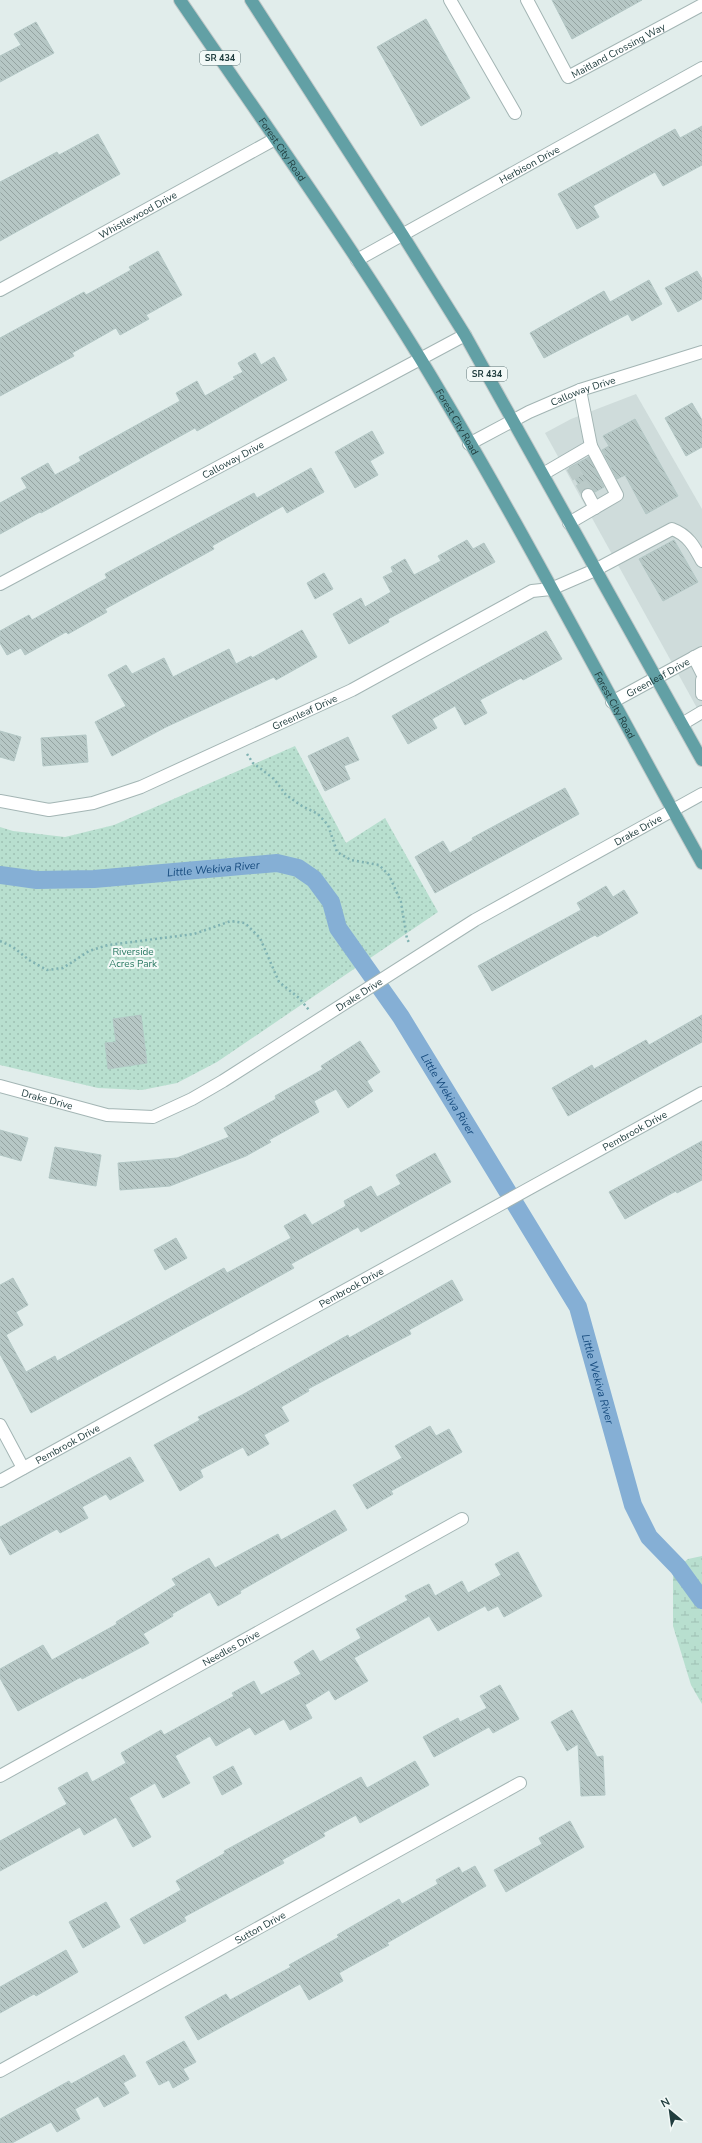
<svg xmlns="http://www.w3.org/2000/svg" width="702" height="2143" viewBox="0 0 702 2143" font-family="'Nunito Sans',sans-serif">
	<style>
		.built { fill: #cfdcdb }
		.wetland { fill: url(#wetland-marsh) }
		.park { fill: url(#park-dots) }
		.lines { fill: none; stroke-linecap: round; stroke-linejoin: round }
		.canal { stroke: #85afd5; stroke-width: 18 }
		.building { fill: url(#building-back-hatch); stroke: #b3c7c5 }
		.minor-tunnel { stroke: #bacac8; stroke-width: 12; stroke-dasharray: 12 6; stroke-linecap: butt }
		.minor-casing { stroke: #a3b5b4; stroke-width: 14 }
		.major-casing { stroke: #c1c9c9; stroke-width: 14 }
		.path { stroke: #7fb2b2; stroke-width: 2.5; stroke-dasharray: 2 3; stroke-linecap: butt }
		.minor { stroke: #fff; stroke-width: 12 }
		.major { stroke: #62a0a5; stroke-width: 12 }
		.labels { text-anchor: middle; stroke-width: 4; stroke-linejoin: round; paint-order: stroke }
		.shield { fill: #f2f9f7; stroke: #5f7576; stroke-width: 1 }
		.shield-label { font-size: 9px; font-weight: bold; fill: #203d3e }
		.street-label { font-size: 10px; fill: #203d3e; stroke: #f2f9f7 }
		.park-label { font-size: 10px; fill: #287861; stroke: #f2f9f7 }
		.water-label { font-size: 11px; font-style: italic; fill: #164b7e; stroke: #f2f9f7 }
	</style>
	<defs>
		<pattern id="wetland-marsh" width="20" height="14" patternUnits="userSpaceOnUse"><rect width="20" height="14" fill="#b8dfcf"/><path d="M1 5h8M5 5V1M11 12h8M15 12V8" fill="none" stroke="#9ec0b3"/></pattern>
		<pattern id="park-dots" width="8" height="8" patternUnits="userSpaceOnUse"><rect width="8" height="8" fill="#b8dfcf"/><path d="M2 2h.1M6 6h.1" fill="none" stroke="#9ec0b3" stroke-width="1.8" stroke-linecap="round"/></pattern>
		<pattern id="building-back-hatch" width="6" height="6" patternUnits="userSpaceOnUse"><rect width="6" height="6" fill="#b6c7c5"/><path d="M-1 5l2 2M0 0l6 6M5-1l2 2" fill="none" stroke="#94a3a1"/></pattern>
	</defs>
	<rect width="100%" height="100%" fill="#e1edeb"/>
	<path class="built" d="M636,394L702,509V717L545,433L571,419Z"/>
	<path class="wetland" d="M702,1556V1704L691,1685L673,1626V1571L688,1559Z"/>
	<path class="park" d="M295,746L346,843L385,818L438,912L217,1062L177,1083L142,1090L98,1088L0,1065V827L13,831L65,837L114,825Z"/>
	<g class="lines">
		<path class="canal" id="s1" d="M0,875L37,880L94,879L277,863L298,868L314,879L331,902L338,928L401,1017L578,1307L633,1505L649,1537L678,1567L702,1600"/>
	</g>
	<g class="building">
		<path d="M552,0H642L572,39Z"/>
		<path d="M426,19L470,98L421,126L377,47Z"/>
		<path d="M36,22L54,53L0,82V56L21,45L14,34Z"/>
		<path d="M702,126V165L663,186L655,172L593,206L599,217L577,229L558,194L675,129L680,138Z"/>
		<path d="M98,134L120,174L0,241V182L57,152L59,155Z"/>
		<path d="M158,251L182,295L146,315L149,319L120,335L116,328L72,353L74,356L0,396V338L84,292L86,295L131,270L129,267Z"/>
		<path d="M697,271L702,279V299L678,312L665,288Z"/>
		<path d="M649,280L662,304L632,321L628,314L544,358L530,333L604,291L610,302Z"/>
		<path d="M255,353L261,365L274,357L287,380L197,431L195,428L41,513L40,512L0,534V503L27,488L21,478L48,463L55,475L81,461L79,457L180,401L176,393L197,381L205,396L235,379L233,377L243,372L238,363Z"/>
		<path d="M692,403L702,420V447L686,456L665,418Z"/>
		<path d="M635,419L678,496L646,514L625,475L617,479L602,450L609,446L603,436Z"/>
		<path d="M372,431L384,453L370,461L378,475L355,488L335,452Z"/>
		<path d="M589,457L604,487L595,492L589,488L582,491L569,468Z"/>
		<path d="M311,468L324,492L287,513L283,506L212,546L214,549L105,609L107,612L68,634L66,632L25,655L21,648L7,655L0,643V631L29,615L32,620L107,578L105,574L147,551L254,493L257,498Z"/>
		<path d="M467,540L473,549L484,543L495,562L388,619L389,622L349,644L333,614L361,598L365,607L391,592L383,577L393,572L391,567L405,559L414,575L441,561L438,556Z"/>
		<path d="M674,540L698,582L663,601L639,559Z"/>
		<path d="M324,573L333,589L315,599L307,583Z"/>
		<path d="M302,630L317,657L276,680L274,677L166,727L112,756L95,722L126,706L108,675L126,665L132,674L164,658L173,677L229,649L236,664L251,656L252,658Z"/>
		<path d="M546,631L562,659L523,680L521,678L480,700L487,713L465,725L455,706L432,719L437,728L408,744L392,716Z"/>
		<path d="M0,731L21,737L14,761L0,757Z"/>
		<path d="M86,735L88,762L43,766L41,738Z"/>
		<path d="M348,737L359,760L344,766L350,779L325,791L308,756Z"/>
		<path d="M565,788L579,814L435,893L415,857L443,841L450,853L473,840L472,838Z"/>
		<path d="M606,886L613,897L624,890L638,913L597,937L595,935L492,991L478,966L581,910L577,903Z"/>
		<path d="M141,1015L147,1063L108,1069L105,1043L116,1042L113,1019Z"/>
		<path d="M702,1015V1042L568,1116L552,1088L592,1065L594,1069L646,1040L649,1045Z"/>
		<path d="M360,1041L380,1072L367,1081L373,1091L348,1108L336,1089L314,1101L319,1112L269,1140L271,1142L246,1156L170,1186L120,1190L118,1163L177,1158L229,1137L224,1128L276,1099L275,1096L323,1069L321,1066Z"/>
		<path d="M0,1130L28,1138L21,1161L0,1155Z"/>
		<path d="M702,1141V1180L677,1193L676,1191L625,1219L609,1192Z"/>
		<path d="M55,1147L101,1155L96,1186L49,1178Z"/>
		<path d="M435,1153L451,1182L361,1232L358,1227L291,1264L294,1268L31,1413L0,1354V1285L13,1278L28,1305L16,1312L23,1325L6,1335L26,1372L55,1356L57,1361L224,1268L227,1273L291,1238L284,1226L305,1214L312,1225L346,1206L344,1201L371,1186L377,1197L401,1184L396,1175Z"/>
		<path d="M176,1238L187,1258L165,1270L154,1250Z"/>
		<path d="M452,1280L463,1300L409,1330L411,1334L308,1389L309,1391L281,1407L289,1421L264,1435L269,1444L248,1456L243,1447L200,1470L203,1477L180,1491L154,1445L200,1420L198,1417L242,1395L348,1335L349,1338Z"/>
		<path d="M430,1426L436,1436L449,1429L462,1452L391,1491L393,1494L367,1509L353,1485L402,1458L395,1446Z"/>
		<path d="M130,1457L144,1481L110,1500L106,1494L82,1507L88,1518L60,1533L57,1529L10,1555L0,1537V1527Z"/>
		<path d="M335,1510L347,1530L240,1591L241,1593L218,1606L210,1592L172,1614L173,1616L143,1634L149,1643L82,1679L81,1677L18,1711L0,1678V1669L43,1645L52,1660L117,1624L116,1622L176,1585L172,1579L209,1558L215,1568L278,1534L281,1540Z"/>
		<path d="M518,1552L542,1596L504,1617L498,1606L488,1611L485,1606L438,1631L429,1616L354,1658L368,1681L335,1700L329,1690L305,1705L312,1718L290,1730L284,1719L255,1735L250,1727L216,1746L210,1736L175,1756L190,1783L163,1798L155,1783L129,1798L151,1837L133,1847L116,1817L84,1835L80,1827L0,1871V1841L67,1804L58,1788L87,1772L92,1782L126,1763L121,1753L161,1730L164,1735L234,1696L232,1693L254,1681L261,1695L301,1674L294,1662L313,1650L320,1662L361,1638L356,1629L408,1600L405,1596L429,1584L435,1596L462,1581L468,1593L501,1575L495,1564Z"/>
		<path d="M500,1685L519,1719L493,1733L489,1727L434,1757L423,1737L458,1718L460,1722L487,1708L480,1696Z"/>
		<path d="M572,1710L597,1757L603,1756L605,1795L581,1796L578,1744L567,1751L551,1722Z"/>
		<path d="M415,1761L429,1785L360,1823L356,1815L323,1833L325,1836L282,1860L284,1863L184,1917L186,1921L144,1944L130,1919L181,1890L176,1881L225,1853L224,1851L361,1777L367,1788Z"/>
		<path d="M233,1766L242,1784L222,1795L213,1777Z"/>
		<path d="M570,1821L584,1847L506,1892L494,1870L542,1844L539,1838Z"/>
		<path d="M475,1866L486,1886L387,1943L389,1945L339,1973L343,1981L309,2000L300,1984L198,2040L185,2017L226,1994L230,2000L291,1967L289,1965L339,1937L337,1935L399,1899L402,1904L438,1884L436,1880L459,1867L462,1873Z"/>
		<path d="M106,1902L120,1927L83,1948L69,1922Z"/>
		<path d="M66,1950L78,1972L36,1996L34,1994L0,2013V1987Z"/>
		<path d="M184,2041L196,2062L183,2069L189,2079L173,2088L169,2080L159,2085L146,2062Z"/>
		<path d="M124,2055L136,2076L123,2083L129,2093L104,2107L98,2096L75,2109L80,2119L57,2132L51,2122L12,2143H0V2119L69,2081L71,2084Z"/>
	</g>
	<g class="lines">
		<path class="minor-tunnel" d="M572,467L588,495"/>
		<defs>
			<g id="minor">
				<path d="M450,0L515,113"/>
				<path id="s2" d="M527,0L568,77L702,5"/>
				<path id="s3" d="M357,260L702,68"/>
				<path id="s4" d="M0,290L275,139"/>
				<path d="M580,390L591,446"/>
				<path id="s5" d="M469,444L529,412L580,390L702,352"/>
				<path d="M543,474L591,446L617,495L569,523"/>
				<path d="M588,495L595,508"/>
				<path id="s6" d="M0,584L465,335"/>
				<path d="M694,657L702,673"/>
				<path d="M702,680V694"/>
				<path id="s7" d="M612,702L702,653"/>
				<path d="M682,724L702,712"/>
				<path id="s8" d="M0,801L49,810L93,803L141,787L352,690L532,591L551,589L595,570L672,529C688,535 694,546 702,561"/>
				<path id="s9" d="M0,1086L107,1115L153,1117L192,1099L223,1081L475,920L702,794"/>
				<path d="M0,1425L23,1468"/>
				<path id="s10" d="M0,1481L702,1093"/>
				<path id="s11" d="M0,1776L462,1519"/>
				<path id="s12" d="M0,2071L520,1783"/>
			</g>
			<g id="major">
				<path id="s13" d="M180,0C261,119 345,236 420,358C520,523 608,695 702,863"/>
				<path d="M251,0L402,234L465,335L702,760"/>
			</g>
		</defs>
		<use href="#minor" class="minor-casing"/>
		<use href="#major" class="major-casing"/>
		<g class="path">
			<path d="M247,754L253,763L274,779L286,795L302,806L318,814L328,825L337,852L351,860L379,865L389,875L401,902L407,939L410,944"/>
			<path d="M0,941L13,947L29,960L47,970L63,968L89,951L108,945L194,934L231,921L245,923L260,938L279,982L299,998L309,1010"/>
		</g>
		<use href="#minor" class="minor"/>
		<use href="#major" class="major"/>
	</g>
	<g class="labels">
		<g class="shield">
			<rect x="200" y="51" width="40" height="14" rx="3"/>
			<rect x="467" y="367" width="40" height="14" rx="3"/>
		</g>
		<g class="shield-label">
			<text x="220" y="61">SR 434</text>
			<text x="487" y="377">SR 434</text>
		</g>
		<g class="street-label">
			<text dy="4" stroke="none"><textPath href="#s2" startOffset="144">Maitland Crossing Way</textPath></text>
			<text dy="4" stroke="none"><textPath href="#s13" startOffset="181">Forest City Road</textPath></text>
			<text dy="4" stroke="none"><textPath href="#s3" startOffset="197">Herbison Drive</textPath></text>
			<text dy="4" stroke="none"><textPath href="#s4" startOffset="157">Whistlewood Drive</textPath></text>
			<text dy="4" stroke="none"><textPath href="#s5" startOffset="126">Calloway Drive</textPath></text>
			<text dy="4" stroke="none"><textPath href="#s13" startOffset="505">Forest City Road</textPath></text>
			<text dy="4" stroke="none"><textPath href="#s6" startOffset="264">Calloway Drive</textPath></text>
			<text dy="4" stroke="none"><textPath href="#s7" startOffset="52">Greenleaf Drive</textPath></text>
			<text dy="4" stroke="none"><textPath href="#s13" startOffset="829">Forest City Road</textPath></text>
			<text dy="4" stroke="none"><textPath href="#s8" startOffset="325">Greenleaf Drive</textPath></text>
			<text dy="4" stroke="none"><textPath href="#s9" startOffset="721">Drake Drive</textPath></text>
			<text dy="4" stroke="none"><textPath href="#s9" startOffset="397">Drake Drive</textPath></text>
			<text dy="4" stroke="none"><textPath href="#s9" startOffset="49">Drake Drive</textPath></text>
			<text dy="4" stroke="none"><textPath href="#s10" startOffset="725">Pembrook Drive</textPath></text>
			<text dy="4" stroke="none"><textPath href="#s10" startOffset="401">Pembrook Drive</textPath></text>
			<text dy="4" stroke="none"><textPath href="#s10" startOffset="77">Pembrook Drive</textPath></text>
			<text dy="4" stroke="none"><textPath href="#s11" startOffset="264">Needles Drive</textPath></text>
			<text dy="4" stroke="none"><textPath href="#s12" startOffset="297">Sutton Drive</textPath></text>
		</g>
		<g class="park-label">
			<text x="133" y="955">Riverside<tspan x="133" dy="12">Acres Park</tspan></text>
		</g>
		<g class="water-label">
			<text dy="4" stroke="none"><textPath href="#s1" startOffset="214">Little Wekiva River</textPath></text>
			<text dy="4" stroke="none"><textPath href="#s1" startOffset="574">Little Wekiva River</textPath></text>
			<text dy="4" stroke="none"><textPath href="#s1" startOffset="898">Little Wekiva River</textPath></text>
		</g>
	</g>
	<g transform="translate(670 2111) rotate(331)" stroke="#f2f9f7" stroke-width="3" paint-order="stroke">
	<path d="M0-3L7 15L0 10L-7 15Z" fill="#203d3e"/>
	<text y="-6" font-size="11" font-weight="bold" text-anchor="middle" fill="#203d3e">N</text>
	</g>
</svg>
